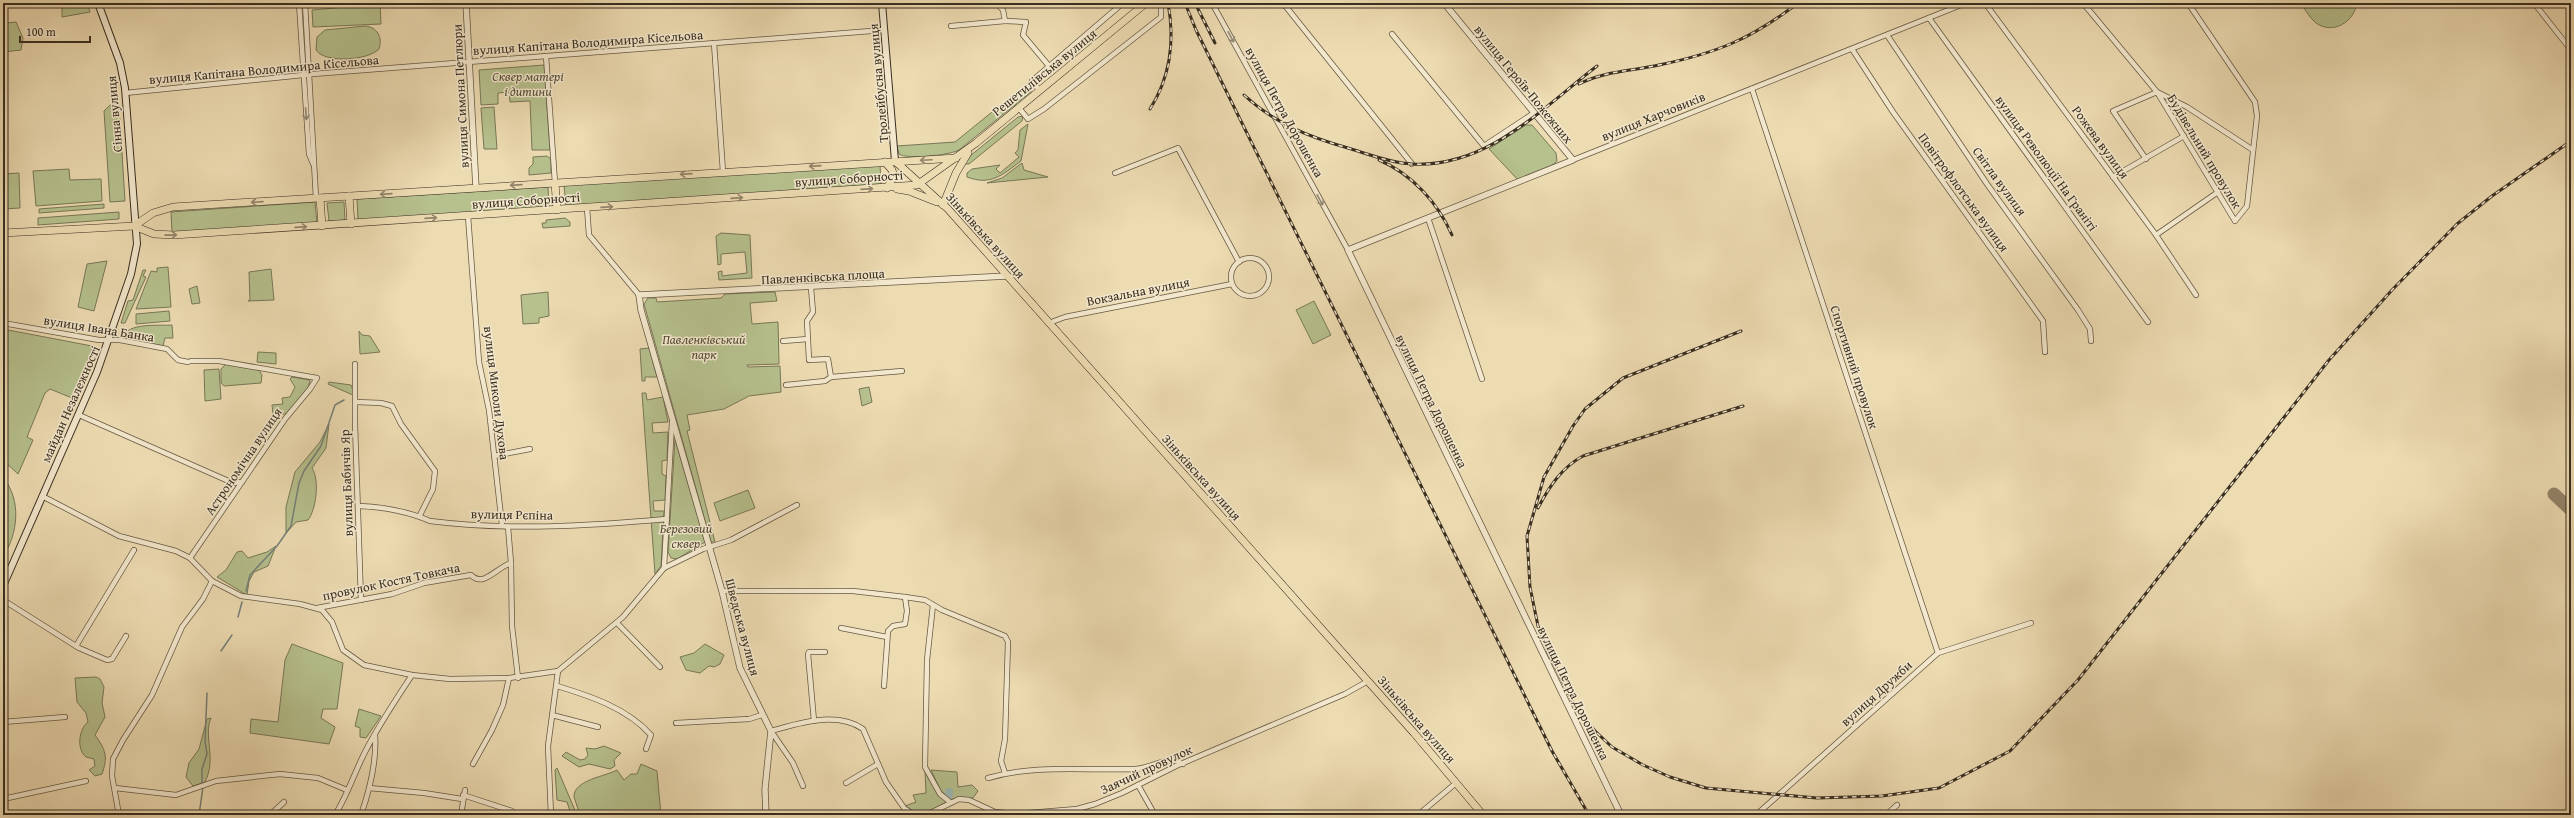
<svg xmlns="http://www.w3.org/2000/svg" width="2574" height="818" viewBox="0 0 2574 818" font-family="'Gentium Book Plus',serif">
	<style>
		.green { fill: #b6c18e; stroke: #787857 }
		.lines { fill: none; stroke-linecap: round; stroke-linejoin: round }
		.stream { stroke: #75817a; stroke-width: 1.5 }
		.river { stroke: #9db9b6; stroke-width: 8 }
		.taxiway { stroke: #938469; stroke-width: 13 }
		.minor-casing { stroke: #665944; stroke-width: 6 }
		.tertiary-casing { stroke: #665944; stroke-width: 7 }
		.secondary-casing { stroke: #392e20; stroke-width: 8 }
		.primary-casing { stroke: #392e20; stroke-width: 8 }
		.minor { stroke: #f3e8cd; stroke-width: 4.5 }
		.tertiary { stroke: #f3e8cd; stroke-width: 5.5 }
		.secondary { stroke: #f3e8cd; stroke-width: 6 }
		.primary { stroke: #eddbb2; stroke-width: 7 }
		.rail-casing { stroke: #392e20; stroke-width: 3 }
		.rail { stroke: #f3e8cd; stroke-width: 1.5; stroke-dasharray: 4.5; stroke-linecap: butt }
		.oneway { stroke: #968b76 }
		.oneway2 { stroke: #938469 }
		.labels { text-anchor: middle; stroke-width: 3; stroke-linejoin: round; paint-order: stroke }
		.street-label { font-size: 13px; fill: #392e20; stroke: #f3e8cd }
		.park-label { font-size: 13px; font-style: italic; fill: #524b36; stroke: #f3e8cd }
	</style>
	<rect width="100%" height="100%" fill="#eddbb2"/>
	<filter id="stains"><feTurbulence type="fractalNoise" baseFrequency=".005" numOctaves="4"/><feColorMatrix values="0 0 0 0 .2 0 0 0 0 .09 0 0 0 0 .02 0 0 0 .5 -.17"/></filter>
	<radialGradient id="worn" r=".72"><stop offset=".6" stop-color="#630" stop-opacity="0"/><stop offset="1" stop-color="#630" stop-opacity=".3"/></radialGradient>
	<g class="green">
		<path d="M3,3H5L6,23L16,22L23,38L21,50L3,52Z"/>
		<path d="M62,3H87L90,12L62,17Z"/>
		<path d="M2301,3H2357C2354,22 2333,35 2316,23C2310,18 2305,10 2301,3Z"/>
		<path d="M380,4L381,24L313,27L312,10Z"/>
		<path d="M365,26C377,27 383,37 379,49C369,60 325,64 316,50L317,37L325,30Z"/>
		<path d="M544,65L550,150H532L530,101L510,102L509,92L498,93V104L481,105L479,70Z"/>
		<path d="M1029,82L1031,92L959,150C950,155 907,160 899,154L897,146L955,142Z"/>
		<path d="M110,105H119L125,201L110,202L104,111Z"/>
		<path d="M494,107L497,149H484L481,108Z"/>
		<path d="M1023,116L1022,121L969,164H965V160L1018,117Z"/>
		<path d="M1028,124L1021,161C1002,175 991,186 967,177V173L972,169L1000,165L996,169L1000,173L1019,157L1015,153L1018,150L1020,130Z"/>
		<path d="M1526,125H1532L1556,153L1557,161L1549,168L1518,180L1489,149Z"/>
		<path d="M547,156L551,159V173L529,175V168L533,164V157Z"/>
		<path d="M1022,163L1024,170L1048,177L987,183L1002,178Z"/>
		<path d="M880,164L881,184L566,207L564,185Z"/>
		<path d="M69,169L70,180L101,179L102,201L36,206L33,171Z"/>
		<path d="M19,173L20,208L3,209V174Z"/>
		<path d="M548,187L549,207L358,220L357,199Z"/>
		<path d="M315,202L317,223L172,233L171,212Z"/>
		<path d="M344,202L345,220L329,221L327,203Z"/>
		<path d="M104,204V208L39,213V209Z"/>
		<path d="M119,212V219L38,225V218Z"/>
		<path d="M565,218L570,222V226L543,228L542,223H546V220Z"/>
		<path d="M721,233L750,235L752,278L719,280L718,272L722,271V276L747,273L745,252L721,254V264L718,265L716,236Z"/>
		<path d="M107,261L94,311L78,307L87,264Z"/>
		<path d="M168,267L171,307L136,309L151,271L157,272V268Z"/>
		<path d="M271,269L274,300L248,301L250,300L249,272Z"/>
		<path d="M143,270H146L143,276L146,277L125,323H121L128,301L133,300Z"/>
		<path d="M197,286L200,303L192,304L189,289Z"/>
		<path d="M548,292L549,316L539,318V323L523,324L521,295Z"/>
		<path d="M775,292L777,301L750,303L752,324L778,322L779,364L747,365L748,367L780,366L781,392L749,396L724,409L687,415L690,430L687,431L715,542H711L644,304L648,298H656L657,302L721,298L725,294Z"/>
		<path d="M1314,301L1331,335L1313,344L1296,310Z"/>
		<path d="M169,311L170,321L136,324V314Z"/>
		<path d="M172,325L173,338H165L163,346L122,338C128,322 158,326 172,325Z"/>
		<path d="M3,329L92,346L91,355L72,398L50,389L45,393L27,437L33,440L18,474L4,461L3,457Z"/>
		<path d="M359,331L362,335L370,336L380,352L360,354Z"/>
		<path d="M649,348L657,377H645V381H642L640,349Z"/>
		<path d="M258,352L276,353V364L257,362Z"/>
		<path d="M226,364L259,370L262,375L261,383L224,386L221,383V369Z"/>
		<path d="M219,369L221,399L205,401L204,370Z"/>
		<path d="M292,377L310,380L308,389L286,414H273L272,405L283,404L282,398L290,397L295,387L290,379Z"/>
		<path d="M329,382L351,385L355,396L328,384Z"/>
		<path d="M869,387L872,402L862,406L859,389Z"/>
		<path d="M642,393H646L647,400L663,397L668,422L652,423L653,433L668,432L667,460L662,461V474L666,476L665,500L653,501L654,511H664L661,566L655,574Z"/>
		<path d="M329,424L326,448L312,468C320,480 316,510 308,520L296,522L286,533V507L295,472L320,442Z"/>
		<path d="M675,439L705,542L677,559L671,558L668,552Z"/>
		<path d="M3,477C22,501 18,533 3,557Z"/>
		<path d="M748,490L755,508L720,521L714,503Z"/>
		<path d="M276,546L268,566L254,572L249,581L247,595L217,577L226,570L237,552L242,551L248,558L267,552Z"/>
		<path d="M292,644L343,663L337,709H323L321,718L335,727L329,744L250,733L251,719L278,722L285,660Z"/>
		<path d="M705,644L724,655L720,664L714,667L709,666L700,673L686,670L680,657L694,653Z"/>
		<path d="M96,677L100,679L104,687L102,703L105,717L95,735C106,750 108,757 102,774L95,776L89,770L95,766L94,759L86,757C76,749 79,729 88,722L86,713L77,702L75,678Z"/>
		<path d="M359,709L381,716L366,738L360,737V728L355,726Z"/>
		<path d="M211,718C203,736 217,758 205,782L193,786L186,777L189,763L199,749L207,719Z"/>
		<path d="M604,746L621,753L614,760L615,766L610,769L589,764L579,767L562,756L566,752L580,760L585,759L588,755L586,748L595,749Z"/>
		<path d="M641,764L657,771L661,815H580L574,797C573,780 607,776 617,770L624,780L631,774H637Z"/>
		<path d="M557,768L577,815H567L570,811L567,802L557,800L555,770Z"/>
		<path d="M931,770L957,772L958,787L972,785L978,791L973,798L951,799L941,791Z"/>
		<path d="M925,771L947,801C933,812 919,818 905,806L916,802L913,795L926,793Z"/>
	</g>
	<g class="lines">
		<g class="stream">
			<path d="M246,591L250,575L277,546L291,526L299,483L304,471L321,446L335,405L344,400"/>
			<path d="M238,617L242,602"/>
			<path d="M221,651L232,635"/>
			<path d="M202,783V769L207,754L205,741L207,693"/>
			<path d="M199,815L203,787"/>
		</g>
		<path class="river" d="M948,798L949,792"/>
		<path class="taxiway" d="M2554,494L2571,510"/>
		<defs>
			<g id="minor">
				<path d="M299,3L309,154L313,164"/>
				<path d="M305,3L316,198"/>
				<path d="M1212,3L1348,250"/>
				<path d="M1283,3L1412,164"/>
				<path d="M1985,3L2156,235L2196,295"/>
				<path d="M2083,3L2157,92L2235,221L2247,206L2257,116L2255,102L2188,3"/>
				<path d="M2534,3L2571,50"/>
				<path d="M1929,18L2148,322"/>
				<path d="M1005,21L1026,22L1023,35L1049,66"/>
				<path d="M951,26L1005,21L1003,10L996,3"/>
				<path d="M1392,34L1484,146L1534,113"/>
				<path d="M1887,35L1987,184L2078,310L2090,329L2091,341"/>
				<path d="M714,43L723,172"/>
				<path d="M1852,49L1893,112L2043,321L2045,352"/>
				<path d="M546,56L555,183"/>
				<path d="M1752,89L1938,653"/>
				<path d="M1040,91L1032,81L1123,3"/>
				<path d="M125,93L313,74L884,30"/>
				<path d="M1019,108L1028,119L1044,109L1161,17V3"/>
				<path d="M2146,159L2113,111L2157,92L2187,107L2253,150"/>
				<path d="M1573,160L1966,3"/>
				<path d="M1115,173L1178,148L1239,262"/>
				<path d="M2113,177L2184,136"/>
				<path d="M587,208L589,235L639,295"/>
				<path d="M468,216L479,362L489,410L502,525"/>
				<path d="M1428,218L1482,379"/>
				<path d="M2156,235L2218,192"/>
				<circle cx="1250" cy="277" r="19"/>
				<path d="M811,288L813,312L807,321L809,360L828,359L831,377"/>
				<path d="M3,323L99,340H120L167,349L178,360L188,362"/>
				<path d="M1049,323L1065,317L1232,284"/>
				<path d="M783,341L808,339"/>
				<path d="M355,364V425L361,600"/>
				<path d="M786,385L825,381L831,377L902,371"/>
				<path d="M356,402L381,403L392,406L401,424L435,471L433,489L420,515"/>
				<path d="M79,415L233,483L242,482"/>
				<path d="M494,456L530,449"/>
				<path d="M42,496L119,536L176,551L190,558L212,581L241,596L300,604L322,610L332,622L343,650L364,665L412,675L450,679L509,678L558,671L623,617L664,568L703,549L731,540L797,505"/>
				<path d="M359,506C384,507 407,511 430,521C509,531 588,526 667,519"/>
				<path d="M508,527L511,563"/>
				<path d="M190,558L285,419L310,389L317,378L219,361H191"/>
				<path d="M664,568L672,422"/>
				<path d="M722,591H853L905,597L925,600L942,610L1005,636L1008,642L1005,739L1001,761L1005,773"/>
				<path d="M3,600L79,648L107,660L112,659L126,636"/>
				<path d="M933,605L927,660L925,767L940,794L950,802"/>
				<path d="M317,608L392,594L424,583L471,575C483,588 496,568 511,563L512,626L518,678"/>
				<path d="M617,623L660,667"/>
				<path d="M841,628L887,637"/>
				<path d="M76,646L134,550"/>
				<path d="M557,686C590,696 627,708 651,735L646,749"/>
				<path d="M884,686L888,631L893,626L905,624L907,611L905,597"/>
				<path d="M552,715L598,727"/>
				<path d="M814,721L808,654L809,652H825"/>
				<path d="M3,722L65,717"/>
				<path d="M676,723L749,719L762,715"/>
				<path d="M473,764L492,730L503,705L509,678"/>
				<path d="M988,778C1036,764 1085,771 1134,769C1152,769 1166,754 1183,764"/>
				<path d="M846,783L878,764"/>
				<path d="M1138,785L1155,815"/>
				<path d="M803,786L793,763L771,731C798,723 837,711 863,729L886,782L909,815"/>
				<path d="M115,788L176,795L216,781L280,774L318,778L347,790"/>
				<path d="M369,788L424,793L462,799"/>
				<path d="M463,795L512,811"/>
				<path d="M3,799L86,781"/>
				<path d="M907,810L914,815"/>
				<path d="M119,815L112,776L113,759L123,740L152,695L182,627L203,599L212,581"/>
				<path d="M270,815L284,802"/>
				<path d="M335,815C347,796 354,774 364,754C378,726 395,701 412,675"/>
				<path d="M361,815C370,789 377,762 375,735"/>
				<path d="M461,815L465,790"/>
				<path d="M551,815L548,746L558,671"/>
				<path d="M926,815L959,799L969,800L995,812L1016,814L1077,809L1095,804L1122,793L1176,766L1345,694L1368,681"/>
				<path d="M1418,815L1456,783"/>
				<path d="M1756,815L1938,653L2031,623"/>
				<path d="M1886,815L1897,805"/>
			</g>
			<g id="tertiary">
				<path d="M466,3L476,188"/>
				<path d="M1444,3L1573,160L1348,250L1621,815"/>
				<path d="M766,815L765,789L771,731L740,668L722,591L641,310L639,295L1007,276"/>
			</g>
			<g id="secondary">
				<path d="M882,3L895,161"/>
				<path d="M3,586L97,372L131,274L137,244L125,88L120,63L98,3"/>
			</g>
			<g id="primary">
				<path d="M895,161L948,209L1414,733L1483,815"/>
				<path d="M885,162L892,170L894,176L887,188"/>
				<path d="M555,183L557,210"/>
				<path d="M897,189L909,191L937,202"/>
				<path d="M349,196L351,224"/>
				<path d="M320,198L322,226"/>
				<path d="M943,205L956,173L968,153"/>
				<path d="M134,226L153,213L173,207L956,158"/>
				<path d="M3,233L134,226L154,234L174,235L917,185L976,143L1146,3"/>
			</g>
		</defs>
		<use href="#minor" class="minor-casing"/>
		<use href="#tertiary" class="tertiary-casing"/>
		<use href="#secondary" class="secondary-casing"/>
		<use href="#primary" class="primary-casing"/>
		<use href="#minor" class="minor"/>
		<use href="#tertiary" class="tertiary"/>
		<use href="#secondary" class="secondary"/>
		<use href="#primary" class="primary"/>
		<defs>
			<g id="rail">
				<path d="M1185,3L1196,30L1552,751L1589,815"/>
				<path d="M1195,3L1215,43"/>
				<path d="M1579,84C1604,71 1632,71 1659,65C1717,53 1751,39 1798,3"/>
				<path d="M1244,95C1274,123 1309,137 1348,148C1368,154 1391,163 1412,164C1488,168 1542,108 1597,66"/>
				<path d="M1150,109C1171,76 1175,41 1168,3"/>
				<path d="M1379,160C1412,174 1438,203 1452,235"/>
				<path d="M1741,331L1623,378L1585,409L1573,426L1544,477L1527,536L1530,587L1538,626L1548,652L1577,710L1595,731L1612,747L1643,765L1670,777L1706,788L1817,798L1882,796L1939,788L2010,751L2078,680L2329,360L2392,290L2457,224L2492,196L2571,141"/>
				<path d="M1538,508C1549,487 1562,467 1583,456L1743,406"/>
			</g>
		</defs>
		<use href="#rail" class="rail-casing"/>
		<use href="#rail" class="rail"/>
	</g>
	<defs><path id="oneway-shaft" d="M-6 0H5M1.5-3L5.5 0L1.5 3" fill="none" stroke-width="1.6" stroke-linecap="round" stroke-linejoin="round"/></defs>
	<g class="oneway">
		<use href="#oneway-shaft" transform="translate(1231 37) rotate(61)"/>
		<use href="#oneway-shaft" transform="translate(306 114) rotate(86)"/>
		<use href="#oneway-shaft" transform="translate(1320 200) rotate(61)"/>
	</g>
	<g class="oneway2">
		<use href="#oneway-shaft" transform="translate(926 160) rotate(177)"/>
		<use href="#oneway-shaft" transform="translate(815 166) rotate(176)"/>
		<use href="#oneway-shaft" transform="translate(686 174) rotate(176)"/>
		<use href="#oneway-shaft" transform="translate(516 185) rotate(176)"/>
		<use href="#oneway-shaft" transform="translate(867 189) rotate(-4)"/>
		<use href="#oneway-shaft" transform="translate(386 194) rotate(176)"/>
		<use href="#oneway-shaft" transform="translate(737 198) rotate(-4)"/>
		<use href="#oneway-shaft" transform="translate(257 202) rotate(176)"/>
		<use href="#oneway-shaft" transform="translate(607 207) rotate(-4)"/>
		<use href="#oneway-shaft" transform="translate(431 218) rotate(-4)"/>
		<use href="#oneway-shaft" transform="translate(301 227) rotate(-4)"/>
		<use href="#oneway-shaft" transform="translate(171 235) rotate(-1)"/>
	</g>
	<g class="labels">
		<g class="street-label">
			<text transform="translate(588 42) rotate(-4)" y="5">вулиця Капітана Володимира Кісельова</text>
			<text transform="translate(264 69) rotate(-5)" y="5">вулиця Капітана Володимира Кісельова</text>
			<text transform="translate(1044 72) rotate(-39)" y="5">Решетилівська вулиця</text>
			<text transform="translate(878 83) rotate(-95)" y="5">Тролейбусна вулиця</text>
			<text transform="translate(1524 84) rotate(51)" y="5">вулиця Героїв-Пожежних</text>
			<text transform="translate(460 96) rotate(-93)" y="5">вулиця Симона Петлюри</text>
			<text transform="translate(1285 112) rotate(61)" y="5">вулиця Петра Дорошенка</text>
			<text transform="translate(114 114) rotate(-95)" y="5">Сінна вулиця</text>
			<text transform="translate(1653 116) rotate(-22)" y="5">вулиця Харчовиків</text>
			<text transform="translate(2101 142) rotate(54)" y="5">Рожева вулиця</text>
			<text transform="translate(2205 151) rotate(59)" y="5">Будівельний провулок</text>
			<text transform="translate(2047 163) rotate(54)" y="5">вулиця Революції На Граніті</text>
			<text transform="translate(849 178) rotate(-4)" y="5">вулиця Соборності</text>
			<text transform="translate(2000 181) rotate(54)" y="5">Світла вулиця</text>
			<text transform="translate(1964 192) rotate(54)" y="5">Повітрофлотська вулиця</text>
			<text transform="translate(526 200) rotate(-4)" y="5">вулиця Соборності</text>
			<text transform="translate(986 235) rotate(48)" y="5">Зіньківська вулиця</text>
			<text transform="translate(823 276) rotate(-3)" y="5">Павленківська площа</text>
			<text transform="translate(1138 291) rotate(-11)" y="5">Вокзальна вулиця</text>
			<text transform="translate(99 328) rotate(9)" y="5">вулиця Івана Банка</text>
			<text transform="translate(1855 367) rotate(72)" y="5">Спортивний провулок</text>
			<text transform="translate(497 393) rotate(83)" y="5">вулиця Миколи Духова</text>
			<text transform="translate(1432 401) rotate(64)" y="5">вулиця Петра Дорошенка</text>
			<text transform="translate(70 404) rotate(-66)" y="5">майдан Незалежності</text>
			<text transform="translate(243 461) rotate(-56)" y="5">Астрономічна вулиця</text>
			<text transform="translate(1202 477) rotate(48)" y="5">Зіньківська вулиця</text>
			<text transform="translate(346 483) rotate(-92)" y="5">вулиця Бабичів Яр</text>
			<text transform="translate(512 514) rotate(1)" y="5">вулиця Рєпіна</text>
			<text transform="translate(391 581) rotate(-12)" y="5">провулок Костя Товкача</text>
			<text transform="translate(743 627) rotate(75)" y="5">Шведська вулиця</text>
			<text transform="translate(1574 693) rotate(64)" y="5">вулиця Петра Дорошенка</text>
			<text transform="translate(1876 693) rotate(-42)" y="5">вулиця Дружби</text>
			<text transform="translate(1417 719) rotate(49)" y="5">Зіньківська вулиця</text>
			<text transform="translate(1146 769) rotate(-25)" y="5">Заячий провулок</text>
		</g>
		<g class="park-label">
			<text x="528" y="81">Сквер матері<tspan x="528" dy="15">і дитини</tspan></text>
			<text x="704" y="344">Павленківський<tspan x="704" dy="15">парк</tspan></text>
			<text x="686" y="533">Березовий<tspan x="686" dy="15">сквер</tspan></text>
		</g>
	</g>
	<rect width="2574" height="818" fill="none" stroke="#eddbb2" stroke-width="16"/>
	<rect x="4" y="4" width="2566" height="810" fill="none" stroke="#392e20" stroke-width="2"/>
	<rect x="8" y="8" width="2558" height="802" fill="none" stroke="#392e20"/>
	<path d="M20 36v6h70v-6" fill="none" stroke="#392e20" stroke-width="2"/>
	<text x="26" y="36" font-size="12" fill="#392e20" stroke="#f3e8cd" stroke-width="3" paint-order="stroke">100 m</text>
	<rect width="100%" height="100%" filter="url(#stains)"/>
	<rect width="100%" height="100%" fill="url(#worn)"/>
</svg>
